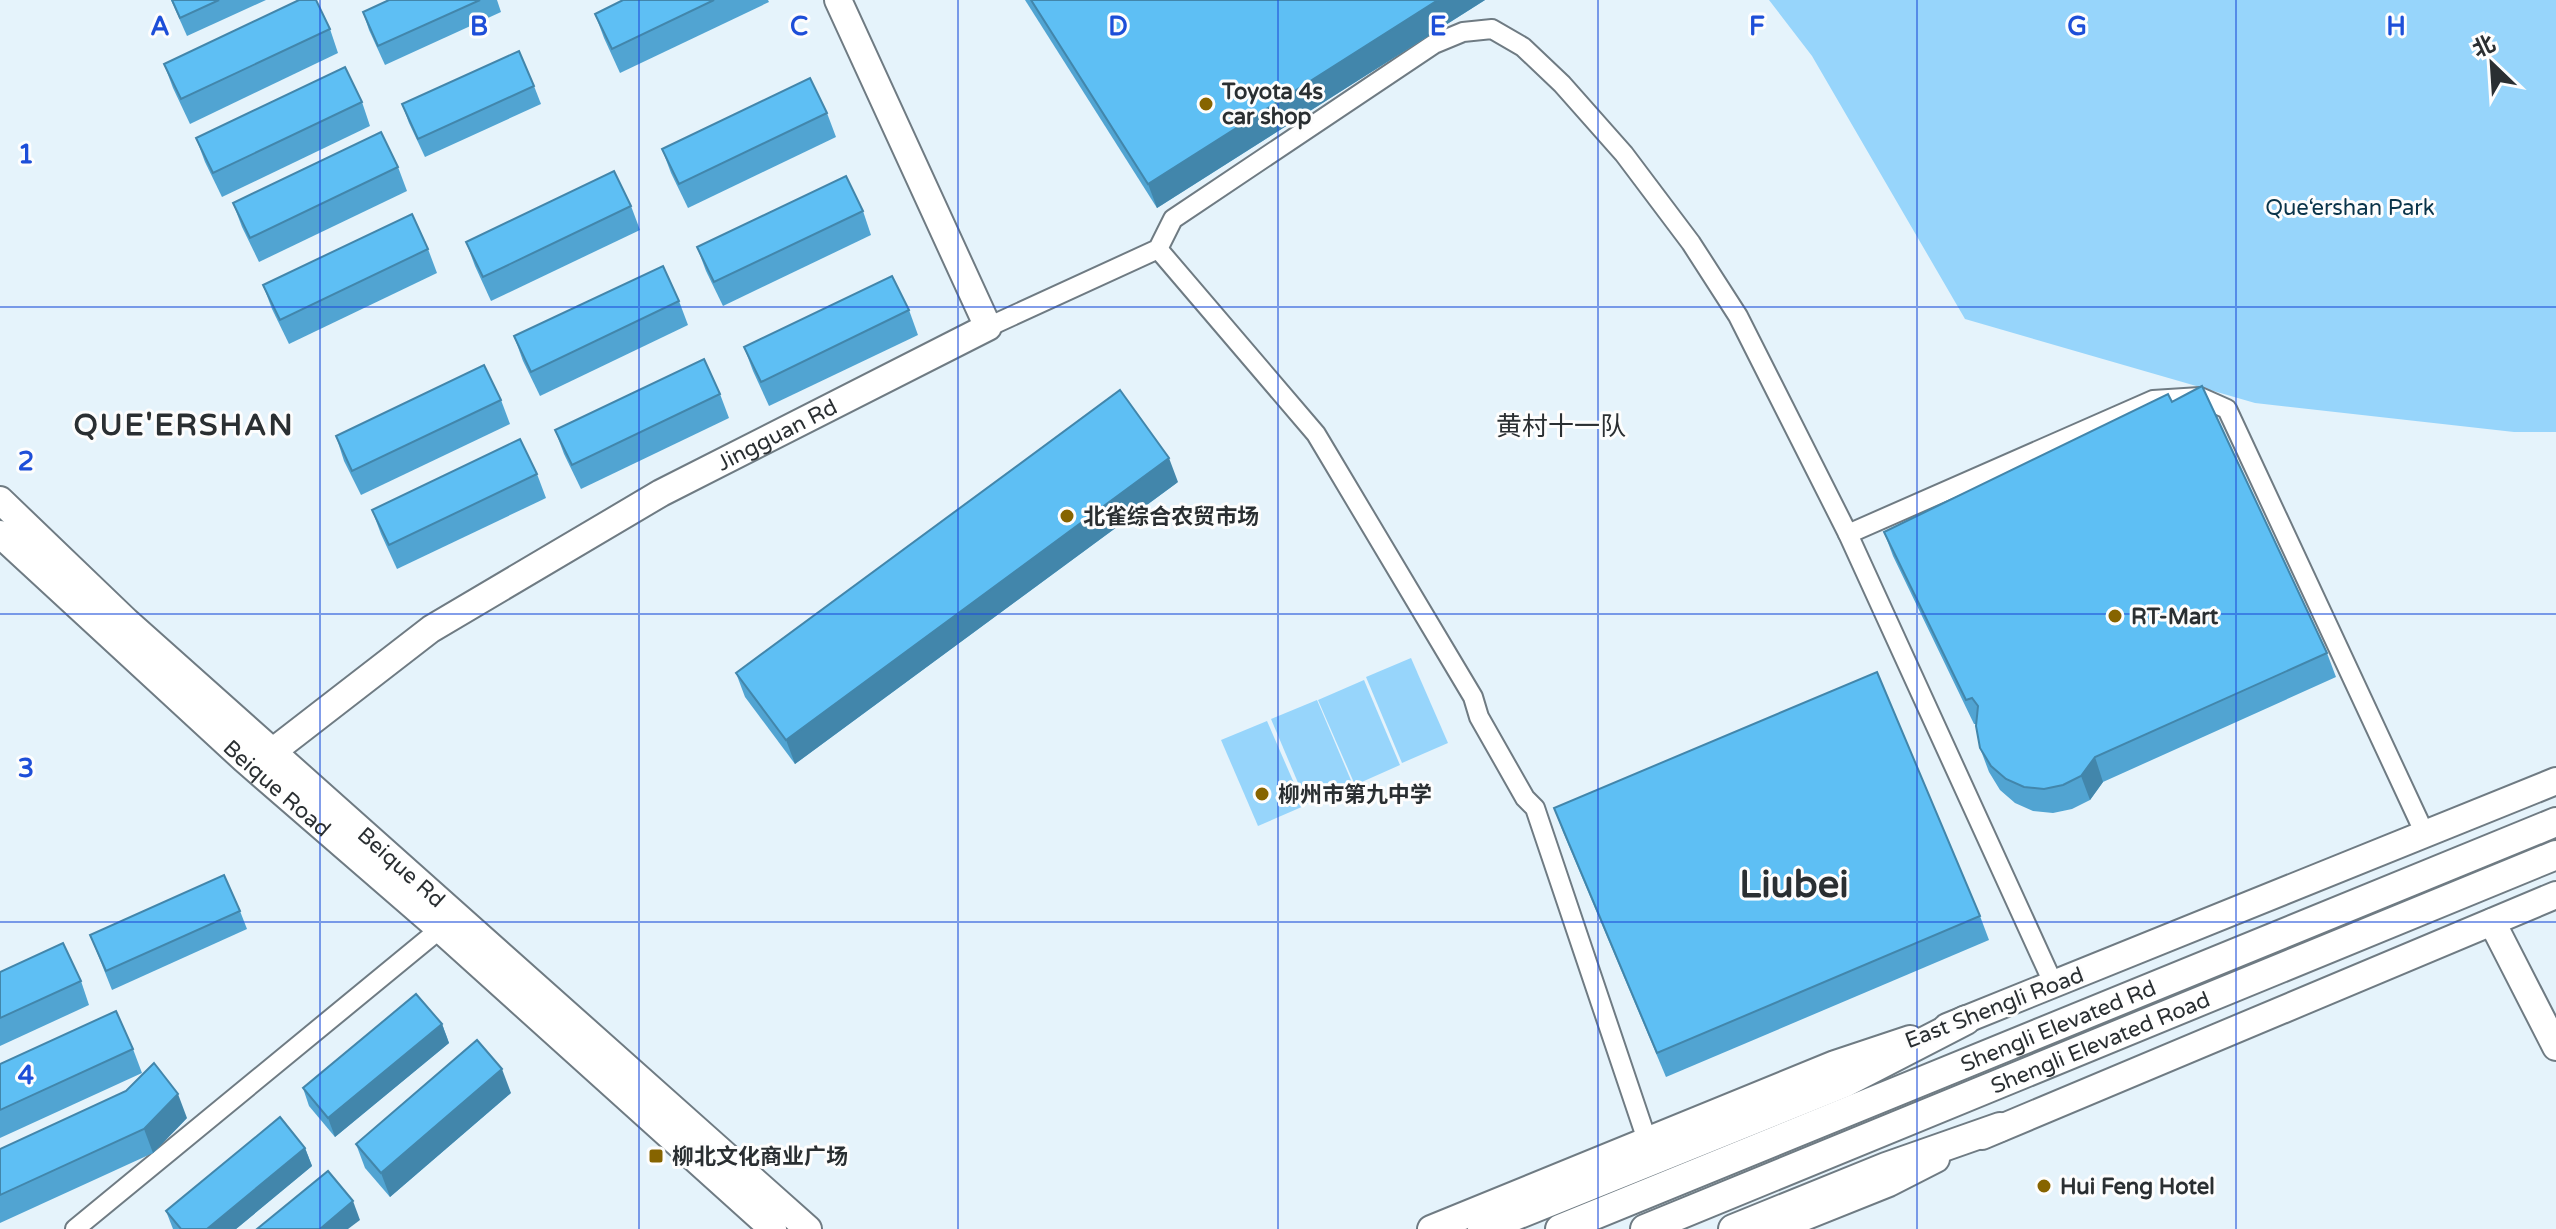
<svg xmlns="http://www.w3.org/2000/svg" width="2556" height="1229" viewBox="0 0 2556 1229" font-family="'Varela Round','Noto Sans SC',sans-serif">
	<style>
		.green { fill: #97d5fb }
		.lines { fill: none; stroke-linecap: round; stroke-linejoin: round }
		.street-casing { stroke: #6f7b83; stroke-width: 22 }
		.secondary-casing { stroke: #6f7b83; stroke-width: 30 }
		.primary-casing { stroke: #6f7b83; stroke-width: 32 }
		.street { stroke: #fff; stroke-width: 18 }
		.secondary { stroke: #fff; stroke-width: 26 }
		.primary { stroke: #fff; stroke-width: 28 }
		.wall { fill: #51a4d2 }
		.shaded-wall { fill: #4286ab }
		.building { fill: #5ebff4; stroke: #4286ab; stroke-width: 2 }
		.grid { fill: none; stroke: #1d4ed8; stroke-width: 2; stroke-opacity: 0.55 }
		.poi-dot { fill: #866400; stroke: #fdfdfd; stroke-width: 3 }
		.labels { text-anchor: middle; stroke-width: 6; stroke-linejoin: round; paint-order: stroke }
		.poi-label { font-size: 22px; font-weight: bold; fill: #2a2f32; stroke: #fdfdfd; text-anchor: start }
		.park-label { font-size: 22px; fill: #09344a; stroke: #fdfdfd }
		.street-label { font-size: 22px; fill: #2a2f32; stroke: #fdfdfd }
		.quarter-label { font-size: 26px; fill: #2a2f32; stroke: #fdfdfd }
		.district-label { font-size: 30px; font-weight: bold; letter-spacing: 2px; fill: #2a2f32; stroke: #fdfdfd }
		.town-label { font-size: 38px; font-weight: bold; fill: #2a2f32; stroke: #fdfdfd }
		.grid-label { font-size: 26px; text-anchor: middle; font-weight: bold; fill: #1d4ed8; stroke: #fdfdfd; stroke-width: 6; stroke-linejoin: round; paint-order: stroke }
	</style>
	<rect width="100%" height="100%" fill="#e5f3fb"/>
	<g class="green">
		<path d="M1769,0H2556V432H2514L2255,403L1965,319L1812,56Z"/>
		<path d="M1411,658L1448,743L1402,763L1366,677Z"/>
		<path d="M1364,680L1400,765L1355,785L1318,700Z"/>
		<path d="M1317,700L1353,785L1307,804L1271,719Z"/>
		<path d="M1267,721L1304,806L1258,826L1221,740Z"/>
	</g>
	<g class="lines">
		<defs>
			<g id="street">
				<path d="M1158,249L1316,434L1473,697L1479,717L1525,798L1535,808L1648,1143"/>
				<path d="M988,327L1158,249L1173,219L1434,44L1463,32L1492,29L1523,47L1562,84L1624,154L1691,243L1738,316L1848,534L2054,985"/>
				<path d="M1848,534L2153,400L2200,397L2227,409L2425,834"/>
				<path d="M75,1229L440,929"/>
			</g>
			<g id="secondary">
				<path id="s1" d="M0,500L126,621L808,1229"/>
				<path id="s2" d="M0,534L245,760L440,929L773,1229"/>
				<path id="s3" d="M272,752L431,629L661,493L988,327L838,0"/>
				<path d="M2492,922L2556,1047"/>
				<path d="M1947,1027L2556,781"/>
				<path d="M1982,1136L2556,895"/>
				<path d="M1431,1229L1835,1064L1910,1039"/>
				<path d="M1774,1229L1889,1183L1936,1159"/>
			</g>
			<g id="primary">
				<path d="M1482,1229L1844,1083L1966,1020"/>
				<path id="s4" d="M1560,1229L2556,822"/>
				<path id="s5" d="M1645,1229L2556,855"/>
				<path d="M1733,1229L1886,1167L2000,1127"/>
			</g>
		</defs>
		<use href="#street" class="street-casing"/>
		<use href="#secondary" class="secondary-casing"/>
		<use href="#primary" class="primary-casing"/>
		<use href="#street" class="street"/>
		<use href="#secondary" class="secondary"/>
		<use href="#primary" class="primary"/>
	</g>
	<g class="wall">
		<path d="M171,0H266L187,36Z"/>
		<path d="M389,0H497L501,12L385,65L369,30L363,12Z"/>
		<path d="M623,0H768L769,2L620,73L604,38L595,14Z"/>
		<path d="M1025,0H1485L1157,208Z"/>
		<path d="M330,29L338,53L190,124L173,88L164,64Z"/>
		<path d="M534,86L541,104L425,157L409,123L402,104Z"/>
		<path d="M362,102L370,126L222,197L205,162L196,138Z"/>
		<path d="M827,113L836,137L688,208L671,173L662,149Z"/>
		<path d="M398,167L407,191L259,262L242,227L233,203Z"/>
		<path d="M631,206L640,230L491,301L475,266L466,242Z"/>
		<path d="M863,211L871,235L723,306L706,271L697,247Z"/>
		<path d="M428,249L437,273L289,344L272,309L263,285Z"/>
		<path d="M679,301L688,325L540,396L523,361L514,336Z"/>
		<path d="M909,310L918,335L769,406L753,371L744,347Z"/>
		<path d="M720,394L729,418L581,489L564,454L555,430Z"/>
		<path d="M501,400L510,424L361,495L344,461L336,436Z"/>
		<path d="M537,474L546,498L397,569L381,534L372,510Z"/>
		<path d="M1178,482L795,764L745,697L736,673Z"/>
		<path d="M1884,532L2327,653L2336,677L2103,782L2090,800L2072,809L2053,813L2033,811L2015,803L2000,790L1989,772L1980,748L1976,724H1974L1893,556Z"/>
		<path d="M1554,808L1980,916L1989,940L1666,1077L1563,832Z"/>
		<path d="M240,911L247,929L112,990L90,935Z"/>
		<path d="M0,972L81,981L89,1005L0,1046Z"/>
		<path d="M442,1024L449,1043L335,1137L309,1106L303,1088Z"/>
		<path d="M133,1049L142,1073L0,1138V1064Z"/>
		<path d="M511,1093L390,1197L365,1168L356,1144Z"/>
		<path d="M187,1118L153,1153L0,1223V1149Z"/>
		<path d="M305,1148L312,1166L236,1229H173L166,1211Z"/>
	</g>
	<g class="shaded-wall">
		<path d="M1438,0H1485L1157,208L1148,184Z"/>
		<path d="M1169,458L1178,482L795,764L786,740Z"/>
		<path d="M2095,757L2103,782L2090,800L2081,776Z"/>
		<path d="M442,1024L449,1043L335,1137L328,1118Z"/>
		<path d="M502,1069L511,1093L390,1197L381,1173Z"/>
		<path d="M178,1094L187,1118L153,1153L144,1129Z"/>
		<path d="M305,1148L312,1166L236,1229H207Z"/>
		<path d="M353,1201L360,1220L348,1229H320Z"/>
	</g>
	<g class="building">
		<path d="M172,0H219L180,18Z"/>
		<path d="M299,0H316L330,29L181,99L164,64Z"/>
		<path d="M389,0H480L378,46L363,12Z"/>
		<path d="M623,0H714L612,49L595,14Z"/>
		<path d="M1031,0H1438L1148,184Z"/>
		<path d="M519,51L534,86L418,139L402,104Z"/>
		<path d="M345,67L362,102L213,173L196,138Z"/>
		<path d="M810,78L827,113L679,184L662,149Z"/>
		<path d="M381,132L398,167L250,238L233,203Z"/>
		<path d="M614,171L631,206L483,277L466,242Z"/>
		<path d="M846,176L863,211L714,282L697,247Z"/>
		<path d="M412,214L428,249L280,320L263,285Z"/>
		<path d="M663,266L679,301L531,372L514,336Z"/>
		<path d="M892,276L909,310L761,382L744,347Z"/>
		<path d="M704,359L720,394L572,465L555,430Z"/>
		<path d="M484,365L501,400L352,471L336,436Z"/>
		<path d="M2202,386L2327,653L2095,757L2081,776L2063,785L2044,789L2024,787L2006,779L1991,766L1980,748L1976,726L1978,706L1972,698L1966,700L1884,532L2168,394L2172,402Z"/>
		<path d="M1120,390L1169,458L786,740L736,673Z"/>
		<path d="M520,439L537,474L389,545L372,510Z"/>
		<path d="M1877,672L1980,916L1657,1053L1554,808Z"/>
		<path d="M224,875L240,911L106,971L90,935Z"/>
		<path d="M63,943L81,981L0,1018V972Z"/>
		<path d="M416,994L442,1024L328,1118L303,1088Z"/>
		<path d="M116,1011L133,1049L0,1110V1064Z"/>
		<path d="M477,1040L502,1069L381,1173L356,1144Z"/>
		<path d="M154,1063L178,1094L144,1129L0,1195V1149L126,1091Z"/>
		<path d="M280,1117L305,1148L207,1229H181L166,1211Z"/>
		<path d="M328,1171L353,1201L320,1229H257Z"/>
	</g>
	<path class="grid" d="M320,0V1229M639,0V1229M958,0V1229M1278,0V1229M1598,0V1229M1917,0V1229M2236,0V1229M0,307H2556M0,614H2556M0,922H2556"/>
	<g class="poi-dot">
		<circle cx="1206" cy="104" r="8"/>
		<circle cx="1067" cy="516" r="8"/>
		<circle cx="2115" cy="616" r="8"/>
		<circle cx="1262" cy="794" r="8"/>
		<rect x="648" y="1148" width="16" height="16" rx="4"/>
		<circle cx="2044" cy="1186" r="8"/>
	</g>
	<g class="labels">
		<g class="poi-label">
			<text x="1222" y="99">Toyota 4s<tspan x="1222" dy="25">car shop</tspan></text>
			<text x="1083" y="524">北雀综合农贸市场</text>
			<text x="2131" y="624">RT-Mart</text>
			<text x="1278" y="802">柳州市第九中学</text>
			<text x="672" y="1164">柳北文化商业广场</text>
			<text x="2060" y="1194">Hui Feng Hotel</text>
		</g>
		<g class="park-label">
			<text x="2350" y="215">Que‘ershan Park</text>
		</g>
		<g class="street-label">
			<text dy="8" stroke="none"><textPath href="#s3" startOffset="598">Jingguan Rd</textPath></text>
			<text dy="8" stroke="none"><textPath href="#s2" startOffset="376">Beique Road</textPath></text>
			<text dy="8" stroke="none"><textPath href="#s1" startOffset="544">Beique Rd</textPath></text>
			<text transform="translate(1994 1007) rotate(-21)" y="8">East Shengli Road</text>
			<text dy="8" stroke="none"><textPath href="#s4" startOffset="538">Shengli Elevated Rd</textPath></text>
			<text dy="8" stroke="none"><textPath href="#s5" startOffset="492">Shengli Elevated Road</textPath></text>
		</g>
		<g class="quarter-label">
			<text x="1561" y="435">黄村十一队</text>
		</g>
		<g class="district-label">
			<text x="184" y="435">QUE'ERSHAN</text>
		</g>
		<g class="town-label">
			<text x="1794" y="897">Liubei</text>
		</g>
	</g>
	<g class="grid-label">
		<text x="160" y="35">A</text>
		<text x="479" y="35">B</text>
		<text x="799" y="35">C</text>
		<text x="1118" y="35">D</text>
		<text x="1438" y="35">E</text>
		<text x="1757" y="35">F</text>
		<text x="2077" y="35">G</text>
		<text x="2396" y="35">H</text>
		<text x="26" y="163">1</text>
		<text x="26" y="470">2</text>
		<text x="26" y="777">3</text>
		<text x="26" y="1084">4</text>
	</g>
	<g transform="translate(2492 64) rotate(335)" stroke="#fdfdfd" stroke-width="6" paint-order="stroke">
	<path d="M0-6L14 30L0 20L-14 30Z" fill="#2a2f32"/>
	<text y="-12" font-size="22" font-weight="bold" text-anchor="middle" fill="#2a2f32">北</text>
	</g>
</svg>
